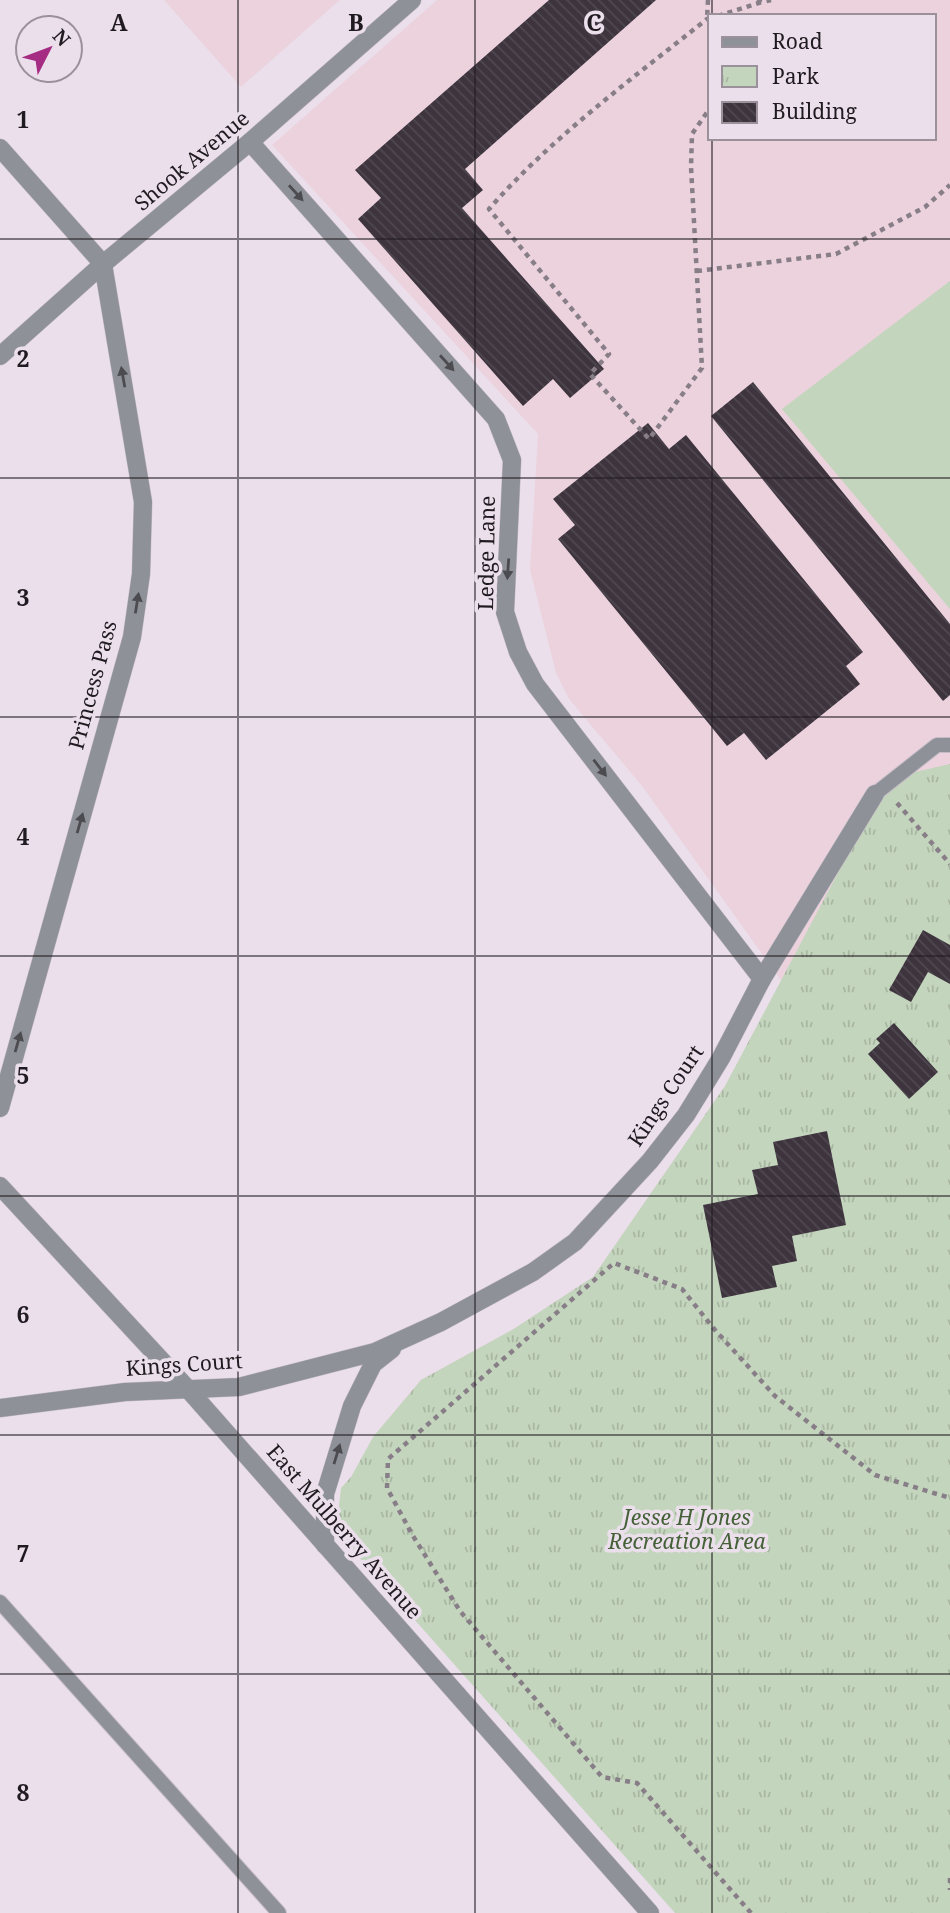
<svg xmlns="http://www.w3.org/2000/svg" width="950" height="1913" viewBox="0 0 950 1913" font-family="'Noto Serif',serif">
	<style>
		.education { fill: #ebd2dd; fill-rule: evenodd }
		.grass { fill: #c4d5bd }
		.park { fill: url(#park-tufts) }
		.building { fill: url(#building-back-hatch) }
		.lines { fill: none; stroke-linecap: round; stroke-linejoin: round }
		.service-casing { stroke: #c6bcc7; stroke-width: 16 }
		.minor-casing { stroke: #c6bcc7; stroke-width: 19 }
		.tertiary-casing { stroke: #c6bcc7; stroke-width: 19 }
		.path { stroke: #877e87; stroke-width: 4.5; stroke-dasharray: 5 5; stroke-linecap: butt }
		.service { stroke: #8e9298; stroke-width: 14 }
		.minor { stroke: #8e9298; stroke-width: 18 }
		.tertiary { stroke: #8e9298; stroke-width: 18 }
		.oneway { fill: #4c4b50 }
		.grid { fill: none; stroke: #201b20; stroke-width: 2; stroke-opacity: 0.55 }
		.labels { text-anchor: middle; stroke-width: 7; stroke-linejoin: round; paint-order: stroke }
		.street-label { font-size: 21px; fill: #201b20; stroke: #ebdfec }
		.park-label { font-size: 21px; font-style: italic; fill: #456138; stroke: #ebdfec }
		.grid-label { font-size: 23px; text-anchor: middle; font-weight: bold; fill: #201b20; stroke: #ebdfec; stroke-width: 7; stroke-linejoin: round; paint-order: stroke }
	</style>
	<defs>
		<pattern id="park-tufts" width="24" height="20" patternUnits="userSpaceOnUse" patternTransform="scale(1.75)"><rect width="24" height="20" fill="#c4d5bd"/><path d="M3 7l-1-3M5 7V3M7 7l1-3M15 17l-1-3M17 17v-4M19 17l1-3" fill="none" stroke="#a8b6a2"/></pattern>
		<pattern id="building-back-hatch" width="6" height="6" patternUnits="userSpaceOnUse" patternTransform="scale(1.75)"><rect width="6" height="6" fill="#3d343e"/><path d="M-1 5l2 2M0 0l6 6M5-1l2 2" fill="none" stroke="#504851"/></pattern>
	</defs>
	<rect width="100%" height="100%" fill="#ebdfec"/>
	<g class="education">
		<path d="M164,0H340L241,87Z"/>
		<path d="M437,0H950V1913L373,1437L421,1380L512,1330L593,1277L725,1086L782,982L642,786L569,699L556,673L530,570L538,434L272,145ZM710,16H934V138H710Z"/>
	</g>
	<path class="grass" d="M950,281V609L782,409Z"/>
	<path class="park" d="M950,764V1913H675L342,1538L337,1523L341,1488L351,1477L373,1437L421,1380L512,1330L593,1277L725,1086L874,805L892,784L915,772Z"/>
	<g class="building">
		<path d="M549,0H656L465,169L483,190L462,208L604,369L570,398L553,379L523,406L358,219L381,198L355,170Z"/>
		<path d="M753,382L950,624V695L943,701L711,416Z"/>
		<path d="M648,423L669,449L686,435L863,652L846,666L860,684L766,760L744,733L727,746L558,539L575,525L553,499Z"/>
		<path d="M923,930L950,945V984L928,972L911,1002L889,990Z"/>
		<path d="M894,1023L938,1072L909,1099L868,1054L880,1043L876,1039Z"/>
		<path d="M827,1131L846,1225L792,1236L797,1261L772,1266L777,1287L722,1298L703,1205L758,1194L752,1170L778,1165L773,1142Z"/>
	</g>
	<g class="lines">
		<defs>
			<g id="service">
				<path d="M875,794L937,745H950"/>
				<path d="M0,1602L279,1913"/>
			</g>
			<g id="minor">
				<path d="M250,142L496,419L512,460L505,612L518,652L535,684L762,979"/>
				<path d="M0,1108L132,637L141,574L143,502L103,264"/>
				<path d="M0,1408L125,1392L239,1387L375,1352L441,1322L533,1272L575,1242L650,1161L686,1115L721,1058L762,979L875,794"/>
				<path d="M325,1545V1494L352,1406L373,1364L392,1349"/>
			</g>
			<g id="tertiary">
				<path d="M0,148L103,264"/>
				<path d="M0,356L103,264L250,142L412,0"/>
				<path d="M0,1186L187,1388L650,1913"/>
			</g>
		</defs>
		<use href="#service" class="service-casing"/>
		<use href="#minor" class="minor-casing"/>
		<use href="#tertiary" class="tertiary-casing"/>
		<g class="path">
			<path d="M708,0L707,19L709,18"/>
			<path d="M757,0L762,2L771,0"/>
			<path d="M718,16L762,2"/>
			<path d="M710,20L707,19C633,78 551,138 489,209L609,354L590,374L649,439L702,368L691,167L692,134L710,108"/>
			<path d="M697,271L836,254L925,207L950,185"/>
			<path d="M897,803L950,864"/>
			<path d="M950,1878V1890"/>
			<path d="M751,1913L637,1783L602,1777L460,1611L413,1536L387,1488L388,1459L614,1263L682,1289L715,1330L775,1396L875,1475L950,1498"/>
		</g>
		<use href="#service" class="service"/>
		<use href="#minor" class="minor"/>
		<use href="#tertiary" class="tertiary"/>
	</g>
	<defs><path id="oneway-solid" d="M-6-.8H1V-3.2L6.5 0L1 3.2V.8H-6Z" transform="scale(1.75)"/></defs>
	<g class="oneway">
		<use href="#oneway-solid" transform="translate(296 193) rotate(48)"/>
		<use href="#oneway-solid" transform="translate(447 363) rotate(48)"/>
		<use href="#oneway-solid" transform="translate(123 377) rotate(-100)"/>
		<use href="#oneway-solid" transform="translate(508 569) rotate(94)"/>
		<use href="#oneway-solid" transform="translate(137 603) rotate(-81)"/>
		<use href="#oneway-solid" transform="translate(600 768) rotate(52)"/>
		<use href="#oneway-solid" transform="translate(80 823) rotate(-74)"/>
		<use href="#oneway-solid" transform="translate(18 1042) rotate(-74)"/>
		<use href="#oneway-solid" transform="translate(337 1454) rotate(-73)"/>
	</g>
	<path class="grid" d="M238,0V1913M475,0V1913M712,0V16M712,138V1913M0,239H950M0,478H950M0,717H950M0,956H950M0,1196H950M0,1435H950M0,1674H950"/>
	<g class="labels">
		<g class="street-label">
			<text transform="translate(192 161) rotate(-40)" y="7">Shook Avenue</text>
			<text transform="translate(487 553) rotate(-89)" y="7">Ledge Lane</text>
			<text transform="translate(93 685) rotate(-75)" y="7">Princess Pass</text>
			<text transform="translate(666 1096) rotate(-56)" y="7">Kings Court</text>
			<text transform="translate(184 1365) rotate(-4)" y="7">Kings Court</text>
			<text transform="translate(344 1532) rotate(49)" y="7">East Mulberry Avenue</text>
		</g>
		<g class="park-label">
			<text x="687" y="1525">Jesse H Jones<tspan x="687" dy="24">Recreation Area</tspan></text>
		</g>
	</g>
	<g class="grid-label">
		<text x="119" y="31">A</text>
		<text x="356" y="31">B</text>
		<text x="594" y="31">C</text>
		<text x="23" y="128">1</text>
		<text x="23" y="367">2</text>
		<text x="23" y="606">3</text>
		<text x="23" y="845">4</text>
		<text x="23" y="1084">5</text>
		<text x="23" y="1323">6</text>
		<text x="23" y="1562">7</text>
		<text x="23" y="1801">8</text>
	</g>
	<rect x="708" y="14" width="228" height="126" fill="#ebdfec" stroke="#9a919a" stroke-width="2"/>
	<rect x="722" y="37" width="35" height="10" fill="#8e9298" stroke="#9a919a" stroke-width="2"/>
	<text x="772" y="49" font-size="21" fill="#201b20">Road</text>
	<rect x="722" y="66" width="35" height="21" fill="url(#park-tufts)" stroke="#9a919a" stroke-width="2"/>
	<text x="772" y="84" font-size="21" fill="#201b20">Park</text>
	<rect x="722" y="102" width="35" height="21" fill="url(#building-back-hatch)" stroke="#9a919a" stroke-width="2"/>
	<text x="772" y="119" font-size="21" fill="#201b20">Building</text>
	<g transform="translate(49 49) rotate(48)"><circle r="33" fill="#ebdfec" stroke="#9a919a" stroke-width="2"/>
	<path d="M0-5L12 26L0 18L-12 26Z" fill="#a52c82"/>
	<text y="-10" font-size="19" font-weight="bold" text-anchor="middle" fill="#201b20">N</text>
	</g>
</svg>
